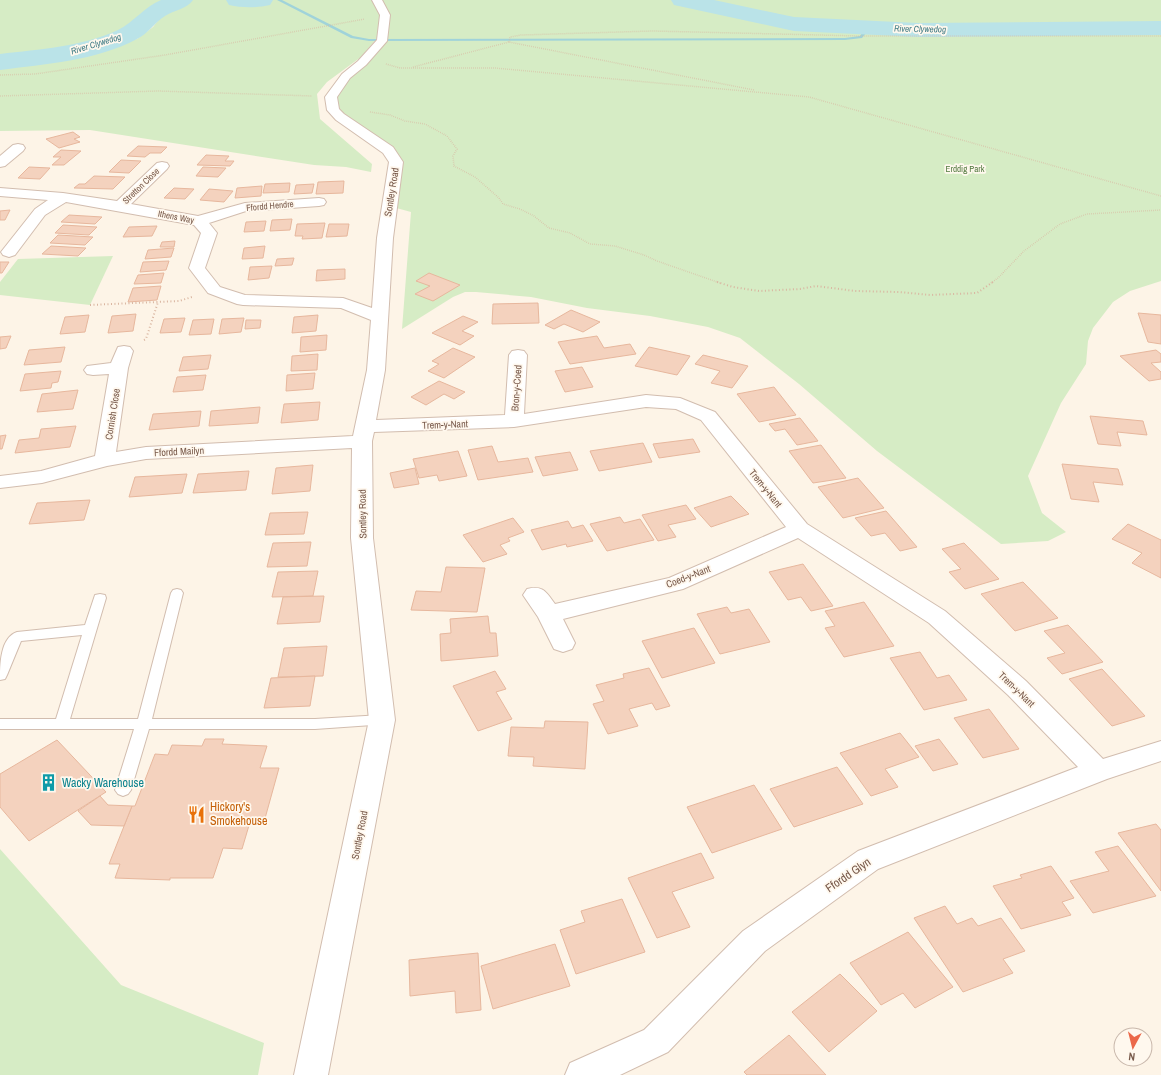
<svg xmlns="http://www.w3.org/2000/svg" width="1161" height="1075" viewBox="0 0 1161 1075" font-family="'Archivo Narrow',sans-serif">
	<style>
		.green { fill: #d6ecc5; fill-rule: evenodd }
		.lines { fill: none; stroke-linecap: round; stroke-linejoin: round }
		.stream { fill: #a0d3da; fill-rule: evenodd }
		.river { fill: #bae3e8; fill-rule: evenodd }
		.building { fill: #f4d2be; stroke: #e7b79d }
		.service-casing { stroke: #d2bdaf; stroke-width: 2 }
		.minor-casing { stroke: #d2bdaf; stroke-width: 2 }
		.path-far1 { stroke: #d9b5a0; stroke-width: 1.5; stroke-dasharray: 0.5 1.5; stroke-linecap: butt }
		.path { stroke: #d9b5a0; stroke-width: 2; stroke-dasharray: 1 2.5; stroke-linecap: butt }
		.service { fill: #fff; fill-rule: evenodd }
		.minor { fill: #fff; fill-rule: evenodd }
		.labels { text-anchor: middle; stroke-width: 3.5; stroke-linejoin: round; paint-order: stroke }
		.far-water-label { font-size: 9px; font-style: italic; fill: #3f7b85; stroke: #fff8ee }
		.far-park-label { font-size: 9px; fill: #52793f; stroke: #fff8ee }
		.far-street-label { font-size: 9px; fill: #78594a; stroke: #fff8ee }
		.street-label { font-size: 10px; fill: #78594a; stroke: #fff8ee }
		.near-culture-label { font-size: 12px; fill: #0d838f; stroke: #fff8ee; text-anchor: start }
		.near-food-label { font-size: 12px; fill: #c56008; stroke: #fff8ee; text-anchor: start }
		.near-street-label { font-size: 12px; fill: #78594a; stroke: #fff8ee }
	</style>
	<rect width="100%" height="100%" fill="#fdf4e7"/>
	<g class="green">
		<path d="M0,0H373L381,14L378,37L361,57L327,82L317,94L320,119L372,164L371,172L346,167L314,165L90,130L0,131ZM175,7L163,14L153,27L137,39L112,45L116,35L143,18L146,14Z"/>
		<path d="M377,0H1161V281L1130,291L1113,302L1093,328L1088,341L1086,364L1061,403L1028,476L1042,513L1066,532L1048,541L1001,544L877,451L799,384L740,338L708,327L650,316L587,308L531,297L476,292H465L453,297L402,329L411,212L389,206L396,162L340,117L331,97L382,41L385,15Z"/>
		<path d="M113,256L90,305L0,295V282L18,259Z"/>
		<path d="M0,849L121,985L264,1043L258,1075H0Z"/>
	</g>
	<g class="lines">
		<path class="stream" d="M277,0H282L353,36L369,39L845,38L860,36L862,33L864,26L867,27L866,33L862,38L845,40L369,41L351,38Z"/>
		<g class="river">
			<path d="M161,0H193C187,9 174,10 165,16C154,23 148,34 137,39C95,61 46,64 0,70V54C40,49 81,47 118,30C134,22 144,7 161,0Z"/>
			<path d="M226,0H273L270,5C257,8 242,8 229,5Z"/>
			<path d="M671,0H714L794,17L918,23L1161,21V35L918,37L794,31L674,5Z"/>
		</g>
	</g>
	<g class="building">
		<path d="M73,132L80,137L74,139L80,142L59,148L46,139Z"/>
		<path d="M138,146L167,147L161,153H150L145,157L127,156Z"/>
		<path d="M61,150L81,151L64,165H52L61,157H53Z"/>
		<path d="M206,155L229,156L225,161H234L230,166L197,165Z"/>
		<path d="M121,160L141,161L129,173L109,172Z"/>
		<path d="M29,167L50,168L40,179L18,178Z"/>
		<path d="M203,167L226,168L218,177L196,176Z"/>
		<path d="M94,176L125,177L113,189L74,188L79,184H85Z"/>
		<path d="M344,181L343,193L316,194L318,182Z"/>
		<path d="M290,183L289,192L263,193L265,184Z"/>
		<path d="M314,184L312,193L294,194L296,185Z"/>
		<path d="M262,186L261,196L235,198L237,188Z"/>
		<path d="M174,188L194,189L185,199L164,198Z"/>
		<path d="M209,189L233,191L224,202L200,200Z"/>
		<path d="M10,210L5,220H0V211Z"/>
		<path d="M69,215L102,217L95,224L61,222Z"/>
		<path d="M292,219L290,230L270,231L272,220Z"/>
		<path d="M266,221L264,231L244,232L246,222Z"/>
		<path d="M325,223L322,238L302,239L303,236H295L297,224Z"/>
		<path d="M329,224H349L347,236L326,237Z"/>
		<path d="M63,225L97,227L89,235L55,233Z"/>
		<path d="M157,226L152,236L123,237L129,227Z"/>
		<path d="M58,235L93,237L85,245L50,243Z"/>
		<path d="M175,241L174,247H160L162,242Z"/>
		<path d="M51,246L86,248L78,256L42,254Z"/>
		<path d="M265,246L263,258L242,259L244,248Z"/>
		<path d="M174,248L171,257L145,259L148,250Z"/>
		<path d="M294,258L292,265L275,266L277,259Z"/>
		<path d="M169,261L166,270L140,272L143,262Z"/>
		<path d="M0,262H9L2,273H0Z"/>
		<path d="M272,266L269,278L248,280L250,267Z"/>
		<path d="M345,269V279L316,281L317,270Z"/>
		<path d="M164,273L161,283L134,284L138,275Z"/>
		<path d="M429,273L460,285L433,301L415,294L430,286L416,281Z"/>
		<path d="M161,286L157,300L128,302L133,288Z"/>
		<path d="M538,303L539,323L492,324L493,304Z"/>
		<path d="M571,310L600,322L583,332L564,324L554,329L545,325Z"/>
		<path d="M1138,313L1161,315V344L1148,342Z"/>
		<path d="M136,314L133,331L108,333L112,316Z"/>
		<path d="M89,315L85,332L60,334L65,317Z"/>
		<path d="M318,315L316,331L292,333L294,317Z"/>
		<path d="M463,316L478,322L462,331L474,336L460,345L432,333Z"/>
		<path d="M185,318L181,332L160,333L164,319Z"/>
		<path d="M244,318L241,332L219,334L222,319Z"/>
		<path d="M214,319L211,334L189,335L193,320Z"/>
		<path d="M246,320H261L260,328L245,329Z"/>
		<path d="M327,335L326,350L300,352L301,337Z"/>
		<path d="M11,336L6,348L0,349V337Z"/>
		<path d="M597,336L604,348L630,344L636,354L570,364L558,342Z"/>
		<path d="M65,347L61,362L24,365L29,350Z"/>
		<path d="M649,347L690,356L677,375L635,366Z"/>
		<path d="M453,348L475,357L444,378L428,371L439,364L432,361Z"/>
		<path d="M1156,350L1161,354V362L1151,363L1161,372V379L1149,381L1120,356Z"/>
		<path d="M318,354L317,370L291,371L292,356Z"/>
		<path d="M211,355L208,369L179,371L183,357Z"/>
		<path d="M703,355L748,366L732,388L711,383L720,371L695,364Z"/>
		<path d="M582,367L593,387L565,392L555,371Z"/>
		<path d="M61,371L58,382L52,383L51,388L20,391L25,374Z"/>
		<path d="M315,373L313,389L286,391L287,375Z"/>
		<path d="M206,375L203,390L173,392L177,377Z"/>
		<path d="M439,381L465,392L454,399L444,394L426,405L411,397Z"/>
		<path d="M774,387L796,415L759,422L737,394Z"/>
		<path d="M78,390L73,409L37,412L42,394Z"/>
		<path d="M320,402L318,420L281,423L284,404Z"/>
		<path d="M260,407L258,423L209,426L211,411Z"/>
		<path d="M201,411L199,426L149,430L153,414Z"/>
		<path d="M1090,416L1143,421L1147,435L1117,432L1121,446L1098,444Z"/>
		<path d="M800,418L818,441L797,445L785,429L775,431L769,424Z"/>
		<path d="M76,426L70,447L15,453L19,440L39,438L41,429Z"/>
		<path d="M6,435L2,449H0V436Z"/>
		<path d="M693,439L700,452L659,458L653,444Z"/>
		<path d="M643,443L652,462L599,471L590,451Z"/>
		<path d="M821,445L846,478L813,483L789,451Z"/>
		<path d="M492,446L498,462L528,458L533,472L478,480L468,450Z"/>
		<path d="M458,451L467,476L439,481L437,475L419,478L413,459Z"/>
		<path d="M570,452L578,470L543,476L535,457Z"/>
		<path d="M1062,464L1118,469L1123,485L1093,482L1099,502L1071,499Z"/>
		<path d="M313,465L310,491L272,494L276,468Z"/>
		<path d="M415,468L419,484L394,488L390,473Z"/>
		<path d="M249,471L246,490L193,493L198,474Z"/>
		<path d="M187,474L182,493L129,497L135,477Z"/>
		<path d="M858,478L884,508L843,518L818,487Z"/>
		<path d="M731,496L749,514L711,527L694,508Z"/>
		<path d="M90,500L84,520L29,524L37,503Z"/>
		<path d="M686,505L696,519L668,525L676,537L658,541L642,515Z"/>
		<path d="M886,511L917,547L900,551L885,533L871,536L855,518Z"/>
		<path d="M308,512L304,534L265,535L270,513Z"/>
		<path d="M620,517L624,523L640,519L654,540L607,551L590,524Z"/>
		<path d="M513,518L524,532L508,538L510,541L500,545L507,554L483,562L463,535Z"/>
		<path d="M568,521L572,528L583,525L593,541L567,547L566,544L542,550L531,530Z"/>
		<path d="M1128,524L1161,540V578L1132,563L1142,553L1112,539Z"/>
		<path d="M311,542L307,566L267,567L273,543Z"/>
		<path d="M964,543L999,579L965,589L949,572L961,569L942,549Z"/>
		<path d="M803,564L833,606L811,611L801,597L788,600L769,572Z"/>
		<path d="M446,567L485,568L477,612L411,610L416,591L441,592Z"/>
		<path d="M318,571L313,596L272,597L278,572Z"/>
		<path d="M1023,582L1058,618L1015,631L981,594Z"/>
		<path d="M324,596L320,622L277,624L283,597Z"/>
		<path d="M864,602L894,646L844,657L825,628L835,626L825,611Z"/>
		<path d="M727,607L731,613L749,609L770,642L720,654L697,614Z"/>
		<path d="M488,616L490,633H496L498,656L441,661L440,634L451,633L450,619Z"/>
		<path d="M1068,625L1103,662L1062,674L1047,658L1065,653L1044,631Z"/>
		<path d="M694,628L715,663L662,678L642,641Z"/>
		<path d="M327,646L323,676L278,677L284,648Z"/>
		<path d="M920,652L937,678L949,675L967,700L924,710L890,658Z"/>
		<path d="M649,668L670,706L656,710L652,703L629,709L638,726L608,734L593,704L604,701L596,685L624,678L623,674Z"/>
		<path d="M1102,669L1145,716L1112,726L1069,679Z"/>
		<path d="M495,671L506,689L496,692L512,719L478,731L453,686Z"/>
		<path d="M315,676L310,706L264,708L271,678Z"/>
		<path d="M989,709L1019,749L983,758L954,718Z"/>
		<path d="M545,721L588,722L585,769L533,766L534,757L508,756L511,727L544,728Z"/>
		<path d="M900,733L919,757L885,769L898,787L871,796L840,753Z"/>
		<path d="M205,739H224L222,744L267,746L260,768H279L264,822H250L242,849L223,848L213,878H170V880L115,878L120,864H109L132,806H135L155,754L168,755L172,745L202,746Z"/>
		<path d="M939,739L958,764L933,771L915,746Z"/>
		<path d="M57,740L106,792L29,841L0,807V774Z"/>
		<path d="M837,767L863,804L794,827L770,789Z"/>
		<path d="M754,785L782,829L712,853L687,807Z"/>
		<path d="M100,796L108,805L132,806L124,826L91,825L78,811Z"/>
		<path d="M1156,824L1161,830V891L1118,833Z"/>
		<path d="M1118,846L1156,896L1093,913L1070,881L1109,871L1095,852Z"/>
		<path d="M701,853L714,878L672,892L690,927L657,938L628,878Z"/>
		<path d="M1051,866L1074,898L1062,902L1071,915L1021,929L993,886L1022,878L1020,875Z"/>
		<path d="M622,899L645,952L576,974L560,930L585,922L581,911Z"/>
		<path d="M945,906L957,924L972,918L978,926L1001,918L1025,951L1003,959L1013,973L963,992L914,918Z"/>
		<path d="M908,932L953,987L915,1008L903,993L881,1005L850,963Z"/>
		<path d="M555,944L570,986L493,1009L481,966Z"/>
		<path d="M478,953L481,1010L456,1013L455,991L410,996L409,960Z"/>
		<path d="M840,974L877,1011L829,1052L792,1012Z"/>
		<path d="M789,1035L826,1075H747L744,1072Z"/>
	</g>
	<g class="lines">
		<defs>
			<path id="service" d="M177,589L181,590L183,593L152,719H315L382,715L387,716L389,720L387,724L315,729H149L131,790L128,794L123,796L118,794L115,790L134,729H0V719H56L82,635L21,641L7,675L5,679L0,680C0,665 0,638 17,632L85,625L95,595L100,594L105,595L106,598L70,719H138L171,593L173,590Z"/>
			<g id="minor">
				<path d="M372,0H382L390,15L387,41L366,65L350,78L337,97L339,109L344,114L393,147L403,162L393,238L385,370L376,420L505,415L509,355L512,351L518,350L524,351L527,355L524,414L646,395L680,398L715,412L807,524L945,611L1026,681L1103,759L1161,741V761L1107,779L878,869L765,951L668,1052L620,1075H565L570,1063L644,1030L743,931L858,851L1078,767L1008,695L929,623L798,538L683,589L563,619L575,643L572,649L563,652L554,649L538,617L523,595L527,589C543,585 546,592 555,604L669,578L786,527L701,420L676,409L646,407L514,427L374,432L372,441L373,538L395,720L328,1075H294L369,720L351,538L352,448L146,459L107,466L42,483L0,488V476L41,471L95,456L109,374L93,375L87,374L84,370L87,366L111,363L118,347L124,346L130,347L133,351L128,368L116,452L146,447L353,436L367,370L371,320L341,308L243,305L237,304L208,293L189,268L201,233L194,225L66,202L45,215L15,255L9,257L3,255L1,252L35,209L48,200L0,196V188L63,193L117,201L157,163L162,162L167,163L169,166L167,169L131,204L198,216L245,203L319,198L324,199L326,202L324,205L319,206L246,211L209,223L217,233L205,268L220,287L245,295L343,298L372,308L377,238L389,162L383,153L336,120L327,110L325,97L342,74L358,61L377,40L380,15Z"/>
				<path d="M18,144L23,145L25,148L23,151L5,166L0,167V156L13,145Z"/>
			</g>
		</defs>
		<use href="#service" class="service-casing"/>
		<use href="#minor" class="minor-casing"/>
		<g class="path-far1">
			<path d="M509,42L510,37L521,35L653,31L860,36H1161"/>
			<path d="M386,64L400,68H495L809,97L1161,196"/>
			<path d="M413,67L509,42L754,90"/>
			<path d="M0,75L35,74L165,55L365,19"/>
			<path d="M0,96L158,91L312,96"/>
			<path d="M370,112L390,115L405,121L425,124L447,136L457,149L453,156L454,166L475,177L499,198L503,204L520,209L534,216L549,228L570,233L590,244L615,246L644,255L657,261L720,283"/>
			<path d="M991,283L998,278L1024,251L1060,224L1087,214L1161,210"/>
		</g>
		<g class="path">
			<path d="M717,282L733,287L759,291L800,289L816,286L855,291L899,292L930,295L977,293L993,282"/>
			<path d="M90,305L179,301L192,297"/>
			<path d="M144,340L146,339L158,302"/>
		</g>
		<use href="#service" class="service"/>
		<use href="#minor" class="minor"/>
	</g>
	<defs>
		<symbol id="building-bare" viewBox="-9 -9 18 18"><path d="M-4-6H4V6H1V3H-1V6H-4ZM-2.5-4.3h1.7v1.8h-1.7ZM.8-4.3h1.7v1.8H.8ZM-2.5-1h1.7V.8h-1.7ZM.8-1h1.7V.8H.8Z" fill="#0f9aa8" stroke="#fff8ee" stroke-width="2.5" paint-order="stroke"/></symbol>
		<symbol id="restaurant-bare" viewBox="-9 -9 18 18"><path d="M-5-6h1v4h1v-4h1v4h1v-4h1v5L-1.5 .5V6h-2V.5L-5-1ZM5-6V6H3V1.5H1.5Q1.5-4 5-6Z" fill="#e8710a" stroke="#fff8ee" stroke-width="2.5" paint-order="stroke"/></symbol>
	</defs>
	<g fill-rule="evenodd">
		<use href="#building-bare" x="36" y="770" width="25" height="25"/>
		<use href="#restaurant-bare" x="184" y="802" width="25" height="25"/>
	</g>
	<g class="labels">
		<g class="far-water-label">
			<text transform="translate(920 29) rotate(1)" y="3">River Clywedog</text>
			<text transform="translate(96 44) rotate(-17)" y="3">River Clywedog</text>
		</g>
		<g class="far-park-label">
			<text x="965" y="172">Erddig Park</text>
		</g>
		<g class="far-street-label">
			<text transform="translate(141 186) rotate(-44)" y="3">Stretton Close</text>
			<text transform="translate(270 206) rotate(-5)" y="3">Ffordd Hendre</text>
			<text transform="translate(176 217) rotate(11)" y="3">Ithens Way</text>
		</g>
		<g class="street-label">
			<text transform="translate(391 192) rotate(-81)" y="4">Sontley Road</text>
			<text transform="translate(516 388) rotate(-86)" y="4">Bron-y-Coed</text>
			<text transform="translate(112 414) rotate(-81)" y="4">Cornish Close</text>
			<text transform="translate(445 424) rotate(-2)" y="4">Trem-y-Nant</text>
			<text transform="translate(179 451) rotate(-3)" y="4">Ffordd Mailyn</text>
			<text transform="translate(766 488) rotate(51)" y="4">Trem-y-Nant</text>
			<text transform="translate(362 514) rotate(-91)" y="4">Sontley Road</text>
			<text transform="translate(688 576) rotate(-21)" y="4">Coed-y-Nant</text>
			<text transform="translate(1017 689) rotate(44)" y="4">Trem-y-Nant</text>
			<text transform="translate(359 835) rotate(-79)" y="4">Sontley Road</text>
		</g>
		<g class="near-culture-label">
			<text x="62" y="787">Wacky Warehouse</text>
		</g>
		<g class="near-food-label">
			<text x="210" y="811">Hickory's<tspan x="210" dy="14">Smokehouse</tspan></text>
		</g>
		<g class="near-street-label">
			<text transform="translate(848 875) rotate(-34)" y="4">Ffordd Glyn</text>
		</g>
	</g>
	<g transform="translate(1133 1047) rotate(187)"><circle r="19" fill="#fff8ee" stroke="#c9b8ac"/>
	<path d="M0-3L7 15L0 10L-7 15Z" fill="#eb6849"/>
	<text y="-6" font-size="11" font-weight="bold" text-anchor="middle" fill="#78594a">N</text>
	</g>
</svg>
